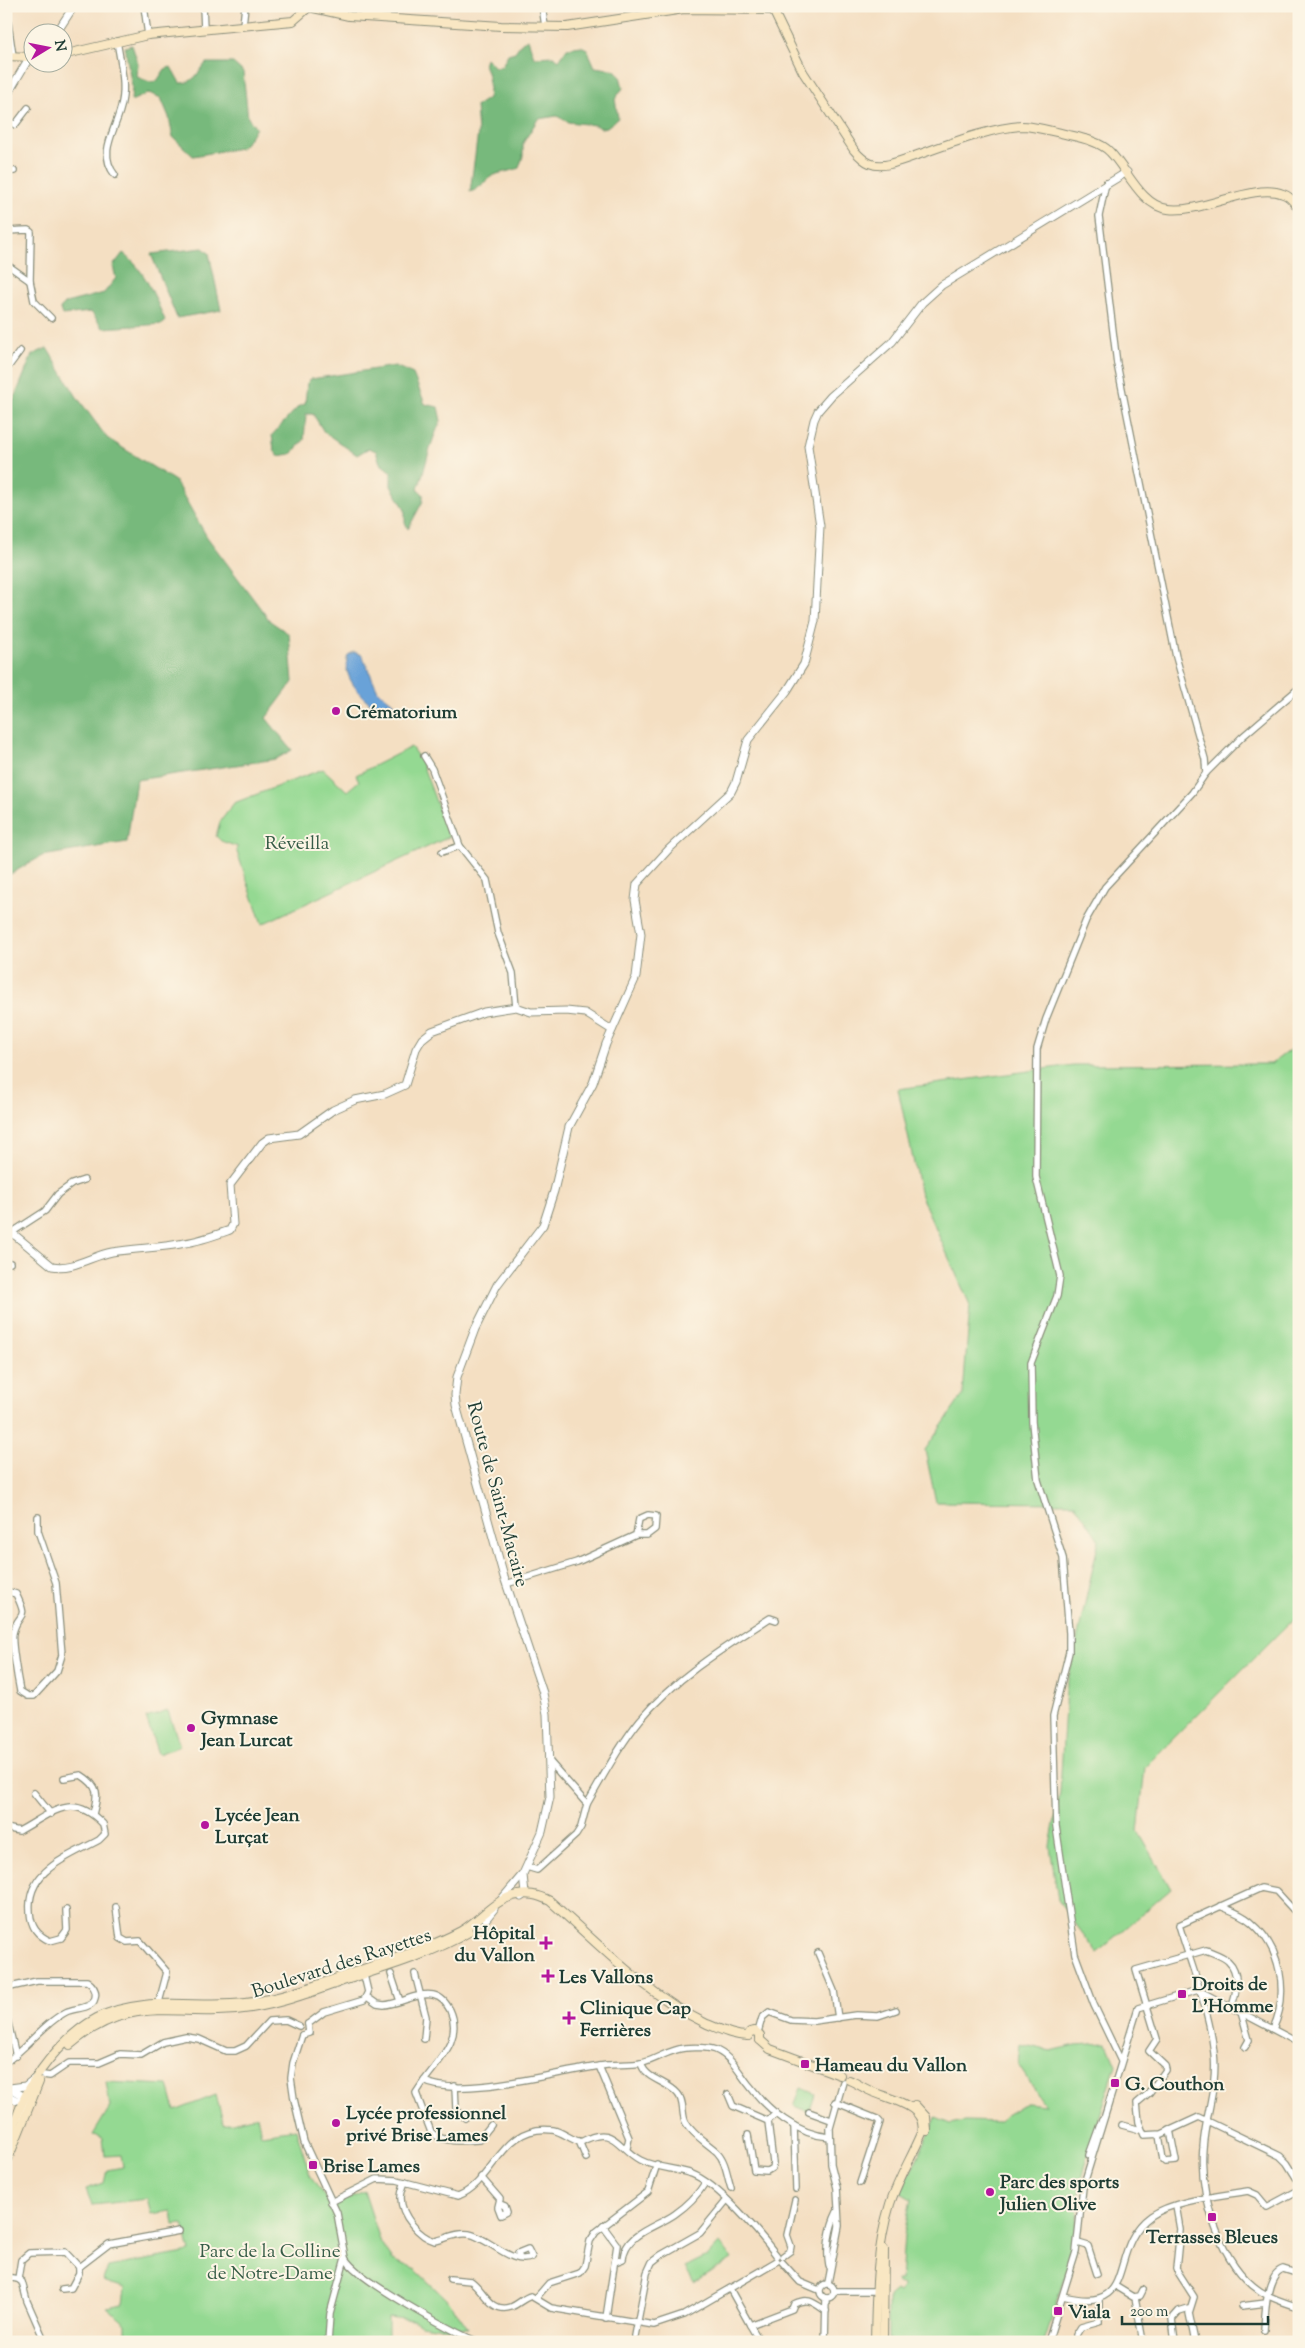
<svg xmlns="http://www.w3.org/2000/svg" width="1305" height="2348" viewBox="0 0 1305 2348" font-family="'Sorts Mill Goudy',serif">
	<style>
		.green { fill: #94d992; stroke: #5a8b63 }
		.forest { fill: #77b97c; stroke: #4b7b58 }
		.water { fill: #69a2d8; stroke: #447086 }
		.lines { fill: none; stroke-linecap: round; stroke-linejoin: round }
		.minor-casing { stroke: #8a8e7b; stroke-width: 8 }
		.tertiary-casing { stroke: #8a8e7b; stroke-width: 9 }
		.secondary-casing { stroke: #8a8e7b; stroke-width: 10 }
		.minor { stroke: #fff; stroke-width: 5.5 }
		.tertiary { stroke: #fff; stroke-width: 7 }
		.secondary { stroke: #f9e7c3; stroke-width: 8 }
		.poi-dot { fill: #b5179e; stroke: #fcf5e5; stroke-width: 2 }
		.labels { text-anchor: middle; stroke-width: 4; stroke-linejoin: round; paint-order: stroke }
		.poi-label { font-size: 19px; font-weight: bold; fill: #1f3d34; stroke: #fcf5e5; text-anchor: start }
		.park-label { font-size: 19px; fill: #365c47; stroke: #fcf5e5 }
		.street-label { font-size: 19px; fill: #1f3d34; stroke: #fcf5e5 }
	</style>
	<rect width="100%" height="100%" fill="#fcf5e5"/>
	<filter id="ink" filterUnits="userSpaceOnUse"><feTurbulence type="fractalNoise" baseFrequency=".02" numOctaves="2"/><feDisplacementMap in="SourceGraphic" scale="10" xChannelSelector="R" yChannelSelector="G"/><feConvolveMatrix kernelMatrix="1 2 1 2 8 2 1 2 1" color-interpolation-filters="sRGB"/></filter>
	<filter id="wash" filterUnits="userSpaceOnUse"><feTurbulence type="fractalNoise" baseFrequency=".0096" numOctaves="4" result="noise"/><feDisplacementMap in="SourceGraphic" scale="20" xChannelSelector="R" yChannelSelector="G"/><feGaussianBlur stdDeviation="1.12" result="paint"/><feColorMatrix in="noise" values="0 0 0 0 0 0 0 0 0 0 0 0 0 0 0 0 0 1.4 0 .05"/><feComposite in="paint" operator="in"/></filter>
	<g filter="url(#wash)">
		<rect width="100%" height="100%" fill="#f4dfc2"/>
		<g class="green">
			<path d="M411,747L421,761L449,837L262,924L236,849L238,847L221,841L216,836L220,822L234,803L323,769L347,791L359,781L356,775Z"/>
			<path d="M1299,1043V1618L1289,1623L1145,1767L1138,1831L1171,1889L1097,1953L1058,1900L1050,1846L1060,1792L1066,1689L1099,1540L1074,1503L936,1502L925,1450L963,1395L970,1305L921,1196L898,1089L1073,1065L1271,1064Z"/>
			<path d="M168,1711L180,1746L158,1754L146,1718Z"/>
			<path d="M1107,2043L1116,2065L1090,2147L1080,2188L1074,2250L1044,2342H888V2297L895,2291L898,2293L903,2287L897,2283V2281H901L904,2235L911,2199L901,2193L936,2118L950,2124L964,2121L1000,2122L1008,2114L1026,2103L1045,2105L1018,2065L1020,2044L1051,2051L1076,2045Z"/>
			<path d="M106,2082L168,2085L175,2111L216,2095L224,2124L257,2116L261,2134L296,2129L310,2175L331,2206L364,2191L381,2243L393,2260L416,2270L451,2304L468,2328L435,2327L421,2325L413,2320L388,2317V2342H126V2324L106,2307L123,2304L125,2288L103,2281L108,2267L190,2252L183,2224L174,2225L172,2211L151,2214L147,2199L92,2205L86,2189L104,2183L107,2170L123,2167L121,2155L105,2156L103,2138L93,2135L110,2107Z"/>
			<path d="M801,2088L815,2094L809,2112L794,2106Z"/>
			<path d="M720,2243L732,2259L694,2283L685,2267L709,2255Z"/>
		</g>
		<g class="forest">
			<path d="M528,39L534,57L554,56L559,60L567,48L581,46L587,49L595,67L615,70L620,76L623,88L615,99L618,118L607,127L601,128L595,125L568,122L557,116L538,119L523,143V156L519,168C512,171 497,173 492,176C483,182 480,189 470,192L478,133L476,106L488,98C490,89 489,73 484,65L486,58L495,67L502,66L508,54L515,52L522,42Z"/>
			<path d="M132,45L138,63L137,77L150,82L157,81L165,69L171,67L180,83C193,84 198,73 206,63H233L243,72L248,118L256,128L245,144L240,148L193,156L173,137L169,117L161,98L149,93L131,101L132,87L125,47Z"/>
			<path d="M203,248L209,253L221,310L177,318L151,254Z"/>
			<path d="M123,253C145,269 154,296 165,320L163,324L103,328L91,312L62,315L60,309L66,303L104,293L116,278L113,266Z"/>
			<path d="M47,348L77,397L107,438L175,481L207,537L270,621L289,634L293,682L266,718L292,750L276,759L136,780L127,842L42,856L7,876L6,419L32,355Z"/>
			<path d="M395,366L413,374L425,404L438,407L441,421C430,442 426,466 418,489L423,494V501L408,529L405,522V509L391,486V472L380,463L376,451L369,448L357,455L324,432L313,414H306L304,440L291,454L278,456L274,450L272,435L299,406L305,404L307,383L311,379Z"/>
		</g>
		<path class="water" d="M354,652L362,655L378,691L393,703L394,707L390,712H384L378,706L375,708C360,694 341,677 348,655Z"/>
	</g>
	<g filter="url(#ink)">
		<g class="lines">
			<defs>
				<g id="minor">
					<path d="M144,6L148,35"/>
					<path d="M203,6L204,29"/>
					<path d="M542,6L545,26"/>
					<path d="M8,23L13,56"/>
					<path d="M243,25L245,6"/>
					<path d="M6,119L15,125L28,108"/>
					<path d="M6,172L14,171"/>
					<path d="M115,175C96,151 118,128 122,102C126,84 120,60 117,41"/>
					<path d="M1106,183L1099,216L1117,364L1176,657L1205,759L1206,773"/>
					<path d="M6,231L28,230L31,232L30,281L34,301L51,318"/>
					<path d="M6,264L30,281"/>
					<path d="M6,370L20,351"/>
					<path d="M424,756L432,769L460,846L487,880L498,933L513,973L516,1007"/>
					<path d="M442,852L460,846"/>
					<path d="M11,1233L45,1211L58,1194L72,1184L84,1180"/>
					<path d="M6,1263H10"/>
					<path d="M506,1584L577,1562L636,1535H647L655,1529L656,1516L648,1515L639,1519L636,1535"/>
					<path d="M6,1591L16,1594C30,1623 18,1610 13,1633C11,1641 18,1681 20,1691L28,1696H34L57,1671L62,1655L56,1583L38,1531V1517"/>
					<path d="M64,1778L81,1775C100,1787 98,1794 93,1814"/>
					<path d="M34,1793L51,1814"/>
					<path d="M587,1804C604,1775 619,1746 640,1720C675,1678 725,1647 770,1618L776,1620"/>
					<path d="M6,1828L19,1831C52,1813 72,1791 103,1824L105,1834L99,1840C68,1857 26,1870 30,1912C31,1927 37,1935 50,1941L61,1938L67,1930L66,1910"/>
					<path d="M527,1867L537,1870L576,1835L581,1827L587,1804L550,1762"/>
					<path d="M1220,1906C1230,1910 1242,1914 1251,1922C1282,1948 1289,1994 1273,2029"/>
					<path d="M116,1907L120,1938L127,1942L140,1941L167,1972L158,2006"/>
					<path d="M1299,1916L1276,1891L1261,1888L1179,1925C1191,1965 1210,2012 1214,2053C1218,2086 1205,2116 1203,2148C1199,2194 1220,2264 1260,2291C1272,2299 1285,2303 1299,2307"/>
					<path d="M818,1953L834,1991L838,2018"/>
					<path d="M391,1974L400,2001"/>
					<path d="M415,1974L426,2017L424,2039"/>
					<path d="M6,1988L37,1981H87C94,1986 98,1992 94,2001C89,2009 74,2008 66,2012C43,2024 27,2048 6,2062"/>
					<path d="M1198,1990L1299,2043"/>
					<path d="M367,1997L377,2004L384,2005C400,2004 418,1992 433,1995C442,1997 446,2003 450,2010C463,2038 440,2059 424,2081C461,2100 563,2070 607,2065C619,2064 631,2065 642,2063C656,2060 670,2049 685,2048C693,2047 711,2047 718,2051C732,2058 740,2074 749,2085C768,2110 797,2135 830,2137"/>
					<path d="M1231,2007C1237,1994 1240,1972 1228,1961C1223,1956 1213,1953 1206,1950L1136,1970L1157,2039L1149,2051L1165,2066L1166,2070L1149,2093L1137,2103L1139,2122L1144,2135L1162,2134L1199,2117L1280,2156L1287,2163L1299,2182"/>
					<path d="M1241,2012L1249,2040L1245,2047"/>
					<path d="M6,2015L16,2056"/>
					<path d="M308,2024L324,2012L364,2000L368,1992L363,1971"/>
					<path d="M758,2032L762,2018L769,2012L791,2020L814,2021L856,2015L878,2016L896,2010"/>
					<path d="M302,2035L293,2063L291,2078L294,2099L304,2142L337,2213L345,2258L330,2314L328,2342"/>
					<path d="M302,2035L309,2033L308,2024"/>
					<path d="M1121,2061L1094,2005L1075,1954L1056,1826L1053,1716L1069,1652V1633L1063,1558L1038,1480L1032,1422L1031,1363L1057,1296L1060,1276L1036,1177L1037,1049L1046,1019L1086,920L1105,887L1192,793L1206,773L1242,737L1299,688"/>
					<path d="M641,2063C645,2080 668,2081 678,2094C685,2102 681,2115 686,2123C694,2136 706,2142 717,2152C726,2161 727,2176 731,2188"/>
					<path d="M599,2066L629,2138L627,2148"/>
					<path d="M43,2075L50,2076L69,2063H99L120,2054L141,2055L163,2042L186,2037L199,2039L226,2051H235L246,2046L269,2021L286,2020L299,2026"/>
					<path d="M424,2081L416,2093L431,2132C441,2143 465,2141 479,2140L491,2125"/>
					<path d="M455,2086L456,2109L465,2118"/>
					<path d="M728,2094L733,2106L768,2121"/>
					<path d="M835,2102L877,2119L880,2122L860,2183"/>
					<path d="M809,2112L831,2120"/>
					<path d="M1122,2125L1141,2130"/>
					<path d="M794,2126L796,2189"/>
					<path d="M748,2135L754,2170L767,2171L772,2168L773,2163L768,2121L776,2113"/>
					<path d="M1159,2135L1163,2160L1165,2162L1176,2161L1170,2130"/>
					<path d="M579,2141L586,2158"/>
					<path d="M1089,2155L1102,2119"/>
					<path d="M481,2177L500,2199L498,2207L501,2215L507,2212L505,2206L500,2204"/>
					<path d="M405,2182C403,2187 401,2193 401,2198C401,2215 419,2237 435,2241C446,2239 456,2232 469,2234C488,2237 513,2267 532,2257L528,2249L518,2253L519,2256"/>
					<path d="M331,2202L377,2179L397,2180L458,2196C495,2182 500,2123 553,2130C563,2132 571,2140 581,2142C614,2123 617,2148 640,2160C655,2168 676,2168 692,2174C718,2184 760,2233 777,2256"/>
					<path d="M1176,2206L1180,2229L1176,2269L1194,2297L1189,2313L1195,2342"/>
					<path d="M603,2226L617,2245L606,2318"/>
					<path d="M1078,2243L1088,2246L1097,2274"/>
					<path d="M783,2256L790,2251L791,2246L787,2235L795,2200"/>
					<path d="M345,2258C357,2280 452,2331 478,2342"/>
					<path d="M615,2262L623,2259C625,2233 657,2227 675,2214C688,2205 697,2196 705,2183"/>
					<path d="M782,2262L800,2282L819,2290"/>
					<path d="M829,2266C826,2249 829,2228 837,2212"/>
					<path d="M6,2277L18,2279L22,2282L27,2301L45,2342"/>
					<path d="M18,2279L21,2260L29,2253L65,2252L79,2267L109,2244L179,2231"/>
					<path d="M450,2279L471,2281C484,2290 491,2314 511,2307C519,2304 523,2298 531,2296L551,2308L654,2325L684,2315L777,2261"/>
					<path d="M828,2283L839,2226L837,2188L831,2164L830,2128L843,2082"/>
					<circle cx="827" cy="2291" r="7"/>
					<path d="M1115,2286L1133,2297L1140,2296L1143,2290"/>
					<path d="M62,2289L71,2288L79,2273V2267"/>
					<path d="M730,2289L750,2325L792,2309L794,2304C808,2297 813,2302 826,2311"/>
					<path d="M834,2291H879"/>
					<path d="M1063,2296C1141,2316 1105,2249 1151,2216C1174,2200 1220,2196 1248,2191L1257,2195L1267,2207L1299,2190"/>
					<path d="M1135,2297L1143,2342"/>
					<path d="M536,2298L549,2283L580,2273L585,2266L590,2241L596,2232L648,2192L657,2164"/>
					<path d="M1242,2306L1266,2303"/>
					<path d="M750,2325L760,2342"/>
					<path d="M1264,2330C1265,2315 1266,2274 1283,2269L1299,2274"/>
					<path d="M635,2336L647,2273L652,2262L661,2255L700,2233L727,2200"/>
					<path d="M825,2342L826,2298"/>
					<path d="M1048,2342L1076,2252L1083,2187L1138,2008L1198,1990"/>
					<path d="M1077,2342L1076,2335L1081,2327L1099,2322V2299"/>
					<path d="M1175,2342L1172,2319L1179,2311L1189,2308"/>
				</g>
				<g id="tertiary">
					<path d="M57,32L74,6"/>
					<path d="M6,97L32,53"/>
					<path d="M6,1231L16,1236L52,1266C74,1270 91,1256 112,1252C136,1248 161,1248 185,1243C200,1241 216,1235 230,1230L233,1224L230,1185L262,1143L269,1138L299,1134L333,1110L355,1100L385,1094L405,1085L416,1049L422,1039L432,1031L484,1012L516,1007L531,1012L566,1011L585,1013L612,1030"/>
					<path d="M521,1897L525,1894L523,1875"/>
					<path d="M501,1900L523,1874L542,1832L550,1797L547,1714L543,1693L504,1577L456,1405L455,1395L457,1377L475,1329L497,1285L543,1225L554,1191L569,1127L593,1083L606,1044L636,977L641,934L635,900L637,884L669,849L731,792L736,782L748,740L787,691L804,664L815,621L820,526L808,446L814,420L818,411L831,396L892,342L922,303L942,285L1127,172"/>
					<path d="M486,1919L494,1909"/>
					<path d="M10,2088L25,2086L34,2079"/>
					<path d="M11,2089L25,2097L21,2117"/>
					<path d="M6,2095L16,2100H26"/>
					<path d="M6,2105L12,2131"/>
				</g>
				<g id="secondary">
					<path d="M62,55L148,35L293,21L309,7L349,16L501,26L567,27L684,9L773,10L803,72L854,150C865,163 874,168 890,164C927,153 984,128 1021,126C1036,126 1054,132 1069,135C1082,138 1101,142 1110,152C1127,169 1141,206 1168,209C1201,214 1254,182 1283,194C1291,196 1294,203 1299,209"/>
					<path d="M6,56L32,57"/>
					<path d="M748,2036L750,2032L755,2031L760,2035V2040"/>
					<path d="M760,2040L770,2049L840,2075"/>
					<path d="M70,2045C134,1990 180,2020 251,2008C284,2003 317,1990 349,1979C390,1966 431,1954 469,1932"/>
					<path d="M849,2080C857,2083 865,2089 873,2092C892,2100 928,2106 922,2133C912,2157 898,2179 890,2204C876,2249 876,2295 875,2342"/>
					<path d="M915,2105L926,2117L927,2131"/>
					<path d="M6,2148C13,2129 18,2108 28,2091C43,2063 69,2033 97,2018C144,1994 196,2009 246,2003C287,1998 327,1981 366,1968C398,1957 431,1947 461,1931C479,1921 493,1901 513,1896C527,1892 538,1895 550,1901C600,1945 646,1995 707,2024C720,2029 733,2036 748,2036"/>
					<path d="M6,2164L39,2082"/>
					<path d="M883,2342L884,2249"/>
				</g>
			</defs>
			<use href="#minor" class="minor-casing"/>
			<use href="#tertiary" class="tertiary-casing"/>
			<use href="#secondary" class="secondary-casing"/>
			<use href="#minor" class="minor"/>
			<use href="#tertiary" class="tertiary"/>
			<use href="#secondary" class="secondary"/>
		</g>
	</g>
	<g class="poi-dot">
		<circle cx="336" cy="711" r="5"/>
		<circle cx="191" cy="1728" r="5"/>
		<circle cx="205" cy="1825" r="5"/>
		<path d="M543.5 1935.5h5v5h5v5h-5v5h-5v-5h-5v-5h5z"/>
		<path d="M545.5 1968.5h5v5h5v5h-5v5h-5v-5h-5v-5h5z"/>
		<rect x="1177" y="1989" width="10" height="10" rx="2.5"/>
		<path d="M566.5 2010.5h5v5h5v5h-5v5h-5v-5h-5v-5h5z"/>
		<rect x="800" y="2059" width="10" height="10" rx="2.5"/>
		<rect x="1110" y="2078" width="10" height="10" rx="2.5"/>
		<circle cx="336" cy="2123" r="5"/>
		<rect x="308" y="2160" width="10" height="10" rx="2.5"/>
		<circle cx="990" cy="2192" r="5"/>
		<rect x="1207" y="2212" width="10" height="10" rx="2.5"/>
		<rect x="1053" y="2306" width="10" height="10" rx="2.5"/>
	</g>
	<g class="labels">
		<g class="poi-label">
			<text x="346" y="718">Crématorium</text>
			<text x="201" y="1724">Gymnase<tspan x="201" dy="22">Jean Lurcat</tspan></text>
			<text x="215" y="1821">Lycée Jean<tspan x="215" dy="22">Lurçat</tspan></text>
			<text x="535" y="1939" text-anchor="end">Hôpital<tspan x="535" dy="22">du Vallon</tspan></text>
			<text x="559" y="1983">Les Vallons</text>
			<text x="1192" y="1990">Droits de<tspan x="1192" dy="22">L’Homme</tspan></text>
			<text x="580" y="2014">Clinique Cap<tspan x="580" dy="22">Ferrières</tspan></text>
			<text x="815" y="2071">Hameau du Vallon</text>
			<text x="1125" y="2090">G. Couthon</text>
			<text x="346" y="2119">Lycée professionnel<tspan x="346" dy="22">privé Brise Lames</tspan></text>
			<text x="323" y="2172">Brise Lames</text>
			<text x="1000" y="2188">Parc des sports<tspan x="1000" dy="22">Julien Olive</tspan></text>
			<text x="1212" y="2243" text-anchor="middle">Terrasses Bleues</text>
			<text x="1068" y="2318">Viala</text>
		</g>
		<g class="park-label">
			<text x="297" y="849">Réveilla</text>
			<text x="270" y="2257">Parc de la Colline<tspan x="270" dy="22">de Notre-Dame</tspan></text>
		</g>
		<g class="street-label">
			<text transform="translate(499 1494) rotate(75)" y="7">Route de Saint-Macaire</text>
			<text transform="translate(341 1962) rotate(-18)" y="7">Boulevard des Rayettes</text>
		</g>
	</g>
	<rect width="1305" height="2348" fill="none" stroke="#fcf5e5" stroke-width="25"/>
	<g transform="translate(48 48) rotate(80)"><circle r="24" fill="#fcf5e5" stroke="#a4ab9e"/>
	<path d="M0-4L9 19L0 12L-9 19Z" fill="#b5179e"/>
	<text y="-8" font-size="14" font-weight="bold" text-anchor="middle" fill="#1f3d34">N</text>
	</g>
	<path d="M1122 2316v8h146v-8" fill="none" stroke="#1f3d34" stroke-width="2.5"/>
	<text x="1130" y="2316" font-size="15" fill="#1f3d34" stroke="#fcf5e5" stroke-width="4" paint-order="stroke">200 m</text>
</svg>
